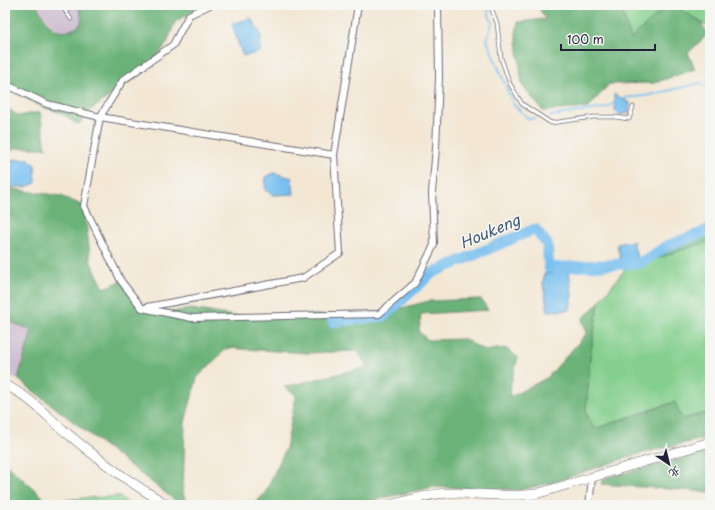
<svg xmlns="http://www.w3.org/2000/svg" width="715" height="510" viewBox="0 0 715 510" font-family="'Playpen Sans','LXGW WenKai TC',sans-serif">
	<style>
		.industrial { fill: #cebed1 }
		.green { fill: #84cf8d; stroke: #537864 }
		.forest { fill: #6bb278; stroke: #466a5a }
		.water { fill: #78c0f0; stroke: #4d7196 }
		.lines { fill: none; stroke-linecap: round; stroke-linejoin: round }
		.stream { stroke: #78c0f0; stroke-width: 2 }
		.river { stroke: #78c0f0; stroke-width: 11 }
		.lane-casing { stroke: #6b6771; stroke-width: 4.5 }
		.street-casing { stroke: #6b6771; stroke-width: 8 }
		.secondary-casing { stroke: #6b6771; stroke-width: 10 }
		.lane { stroke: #fff; stroke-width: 3 }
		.street { stroke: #fff; stroke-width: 6 }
		.secondary { stroke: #fff; stroke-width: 9 }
		.labels { text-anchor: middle; stroke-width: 3; stroke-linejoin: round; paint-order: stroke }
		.water-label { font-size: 15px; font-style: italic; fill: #40597a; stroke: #f6f6f2 }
	</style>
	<rect width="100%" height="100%" fill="#f6f6f2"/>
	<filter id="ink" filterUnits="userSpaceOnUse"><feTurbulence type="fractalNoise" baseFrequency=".025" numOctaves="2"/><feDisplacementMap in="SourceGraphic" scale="8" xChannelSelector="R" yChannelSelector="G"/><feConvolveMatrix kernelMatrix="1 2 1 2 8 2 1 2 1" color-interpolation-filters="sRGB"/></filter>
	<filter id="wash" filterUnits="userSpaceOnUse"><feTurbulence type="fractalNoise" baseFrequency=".012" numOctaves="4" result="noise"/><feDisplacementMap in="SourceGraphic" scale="16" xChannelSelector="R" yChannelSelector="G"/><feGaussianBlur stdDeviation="0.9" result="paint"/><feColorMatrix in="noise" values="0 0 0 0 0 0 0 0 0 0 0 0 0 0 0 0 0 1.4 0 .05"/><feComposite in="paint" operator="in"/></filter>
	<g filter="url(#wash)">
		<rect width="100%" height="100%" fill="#f3e7d4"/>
		<g class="industrial">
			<path d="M36,5H77L80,10L82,20L80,25L75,28L64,33L59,32L51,25Z"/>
			<path d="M5,320L33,330L18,379L5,375Z"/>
		</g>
		<g class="green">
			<path d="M617,5H667L631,40L620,6Z"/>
			<path d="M673,5H710V28Z"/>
			<path d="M710,241V412L682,419L674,402L594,429L586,412L590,357L599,302L626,268Z"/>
			<path d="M119,496L131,505H47C69,497 96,498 119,496Z"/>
		</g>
		<g class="forest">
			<path d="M5,5H36C49,24 55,42 80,25C83,18 81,12 77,5H204L175,22L167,43L148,69L89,111L79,124L74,122L61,113L42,107L10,89L5,84Z"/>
			<path d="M535,5H617L620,6L631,39L667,5H673L700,21L708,34L688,53L695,69L654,83L609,84L588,108L543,111L522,85L516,33L518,22L546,19L538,7Z"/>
			<path d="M5,106L18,116L40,112L46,148H15L5,158Z"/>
			<path d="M5,188L61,196L84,206L91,263L104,288L121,281L142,308L171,312L191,309L234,316L316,315L362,318L429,301L481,299L488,310L421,314L419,332L428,340L464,339L485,351L505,348L518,357L511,383L510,397L547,378L587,333L582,319L599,302L590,357L586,412L594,429L675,402L682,419L710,412V437L635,455L554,482L520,490L433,487L357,504L345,505H254L265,493L286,448L296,395L284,387L367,367L358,351L308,353L227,348L197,378L185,422L183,493L187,505H181L18,379L32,330L5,320Z"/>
			<path d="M710,223V241L626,268Z"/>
			<path d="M710,452V492L601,484L604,478Z"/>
			<path d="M5,464L42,496L45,503L38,505H5Z"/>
		</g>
		<g class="water">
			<path d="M251,18L261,35L260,52L243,56L238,43L232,24Z"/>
			<path d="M614,94L630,103L629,113L620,115L615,110Z"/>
			<path d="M29,159L35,165L36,183L26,187H5V160Z"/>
			<path d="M274,173L292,178L294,194L273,195L265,190L266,177Z"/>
			<path d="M633,241L638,262H621L617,244Z"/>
			<path d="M569,271L572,294L570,310L548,311L543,284L544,274Z"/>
		</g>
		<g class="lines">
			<g class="stream">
				<path d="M486,5L492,23L487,40L513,104L529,119L535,118"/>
				<path d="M620,100L623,98L645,96L701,83L710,88"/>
				<path d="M550,116L606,108L616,102"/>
			</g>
			<path class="river" d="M333,322L384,316L432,273L535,229L547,244L549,268L640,263L669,245L707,231L710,227"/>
		</g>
	</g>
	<g filter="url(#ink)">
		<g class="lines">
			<defs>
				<g id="lane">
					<path d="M61,5L71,19"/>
					<path d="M490,5L497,23L501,58L510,84L522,104L551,123L594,117H615L629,119L633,107"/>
				</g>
				<g id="street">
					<path d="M210,5L189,15L173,45L123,80L100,117L84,206L121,281L142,308L192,318L379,314L415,283L434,245L432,192L436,148L439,78L438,5"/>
					<path d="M5,84L47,104L100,117L334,155"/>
					<path d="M147,307L303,278L340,253L334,155L358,5"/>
					<path d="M589,505L592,478"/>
				</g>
				<g id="secondary">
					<path d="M5,385C30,396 47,417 68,434C99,460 133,485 168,505"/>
					<path d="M390,505C410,500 431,493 452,493C480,493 507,498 536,494L710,442"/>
				</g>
			</defs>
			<use href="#lane" class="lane-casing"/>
			<use href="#street" class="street-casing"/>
			<use href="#secondary" class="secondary-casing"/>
			<use href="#lane" class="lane"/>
			<use href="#street" class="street"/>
			<use href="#secondary" class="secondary"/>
		</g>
	</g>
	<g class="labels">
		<g class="water-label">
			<text transform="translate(490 232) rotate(-23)" y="5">Houkeng</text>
		</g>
	</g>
	<rect width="715" height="510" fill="none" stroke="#f6f6f2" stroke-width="20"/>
	<g transform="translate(669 464) rotate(145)" stroke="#f6f6f2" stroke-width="3" paint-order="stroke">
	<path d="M0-3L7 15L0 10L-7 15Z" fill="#22223b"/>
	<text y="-6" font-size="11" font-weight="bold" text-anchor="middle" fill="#22223b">北</text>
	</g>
	<path d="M561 44v6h94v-6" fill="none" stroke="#22223b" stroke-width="2"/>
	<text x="567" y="44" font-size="12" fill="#22223b" stroke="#f6f6f2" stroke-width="3" paint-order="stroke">100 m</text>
</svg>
